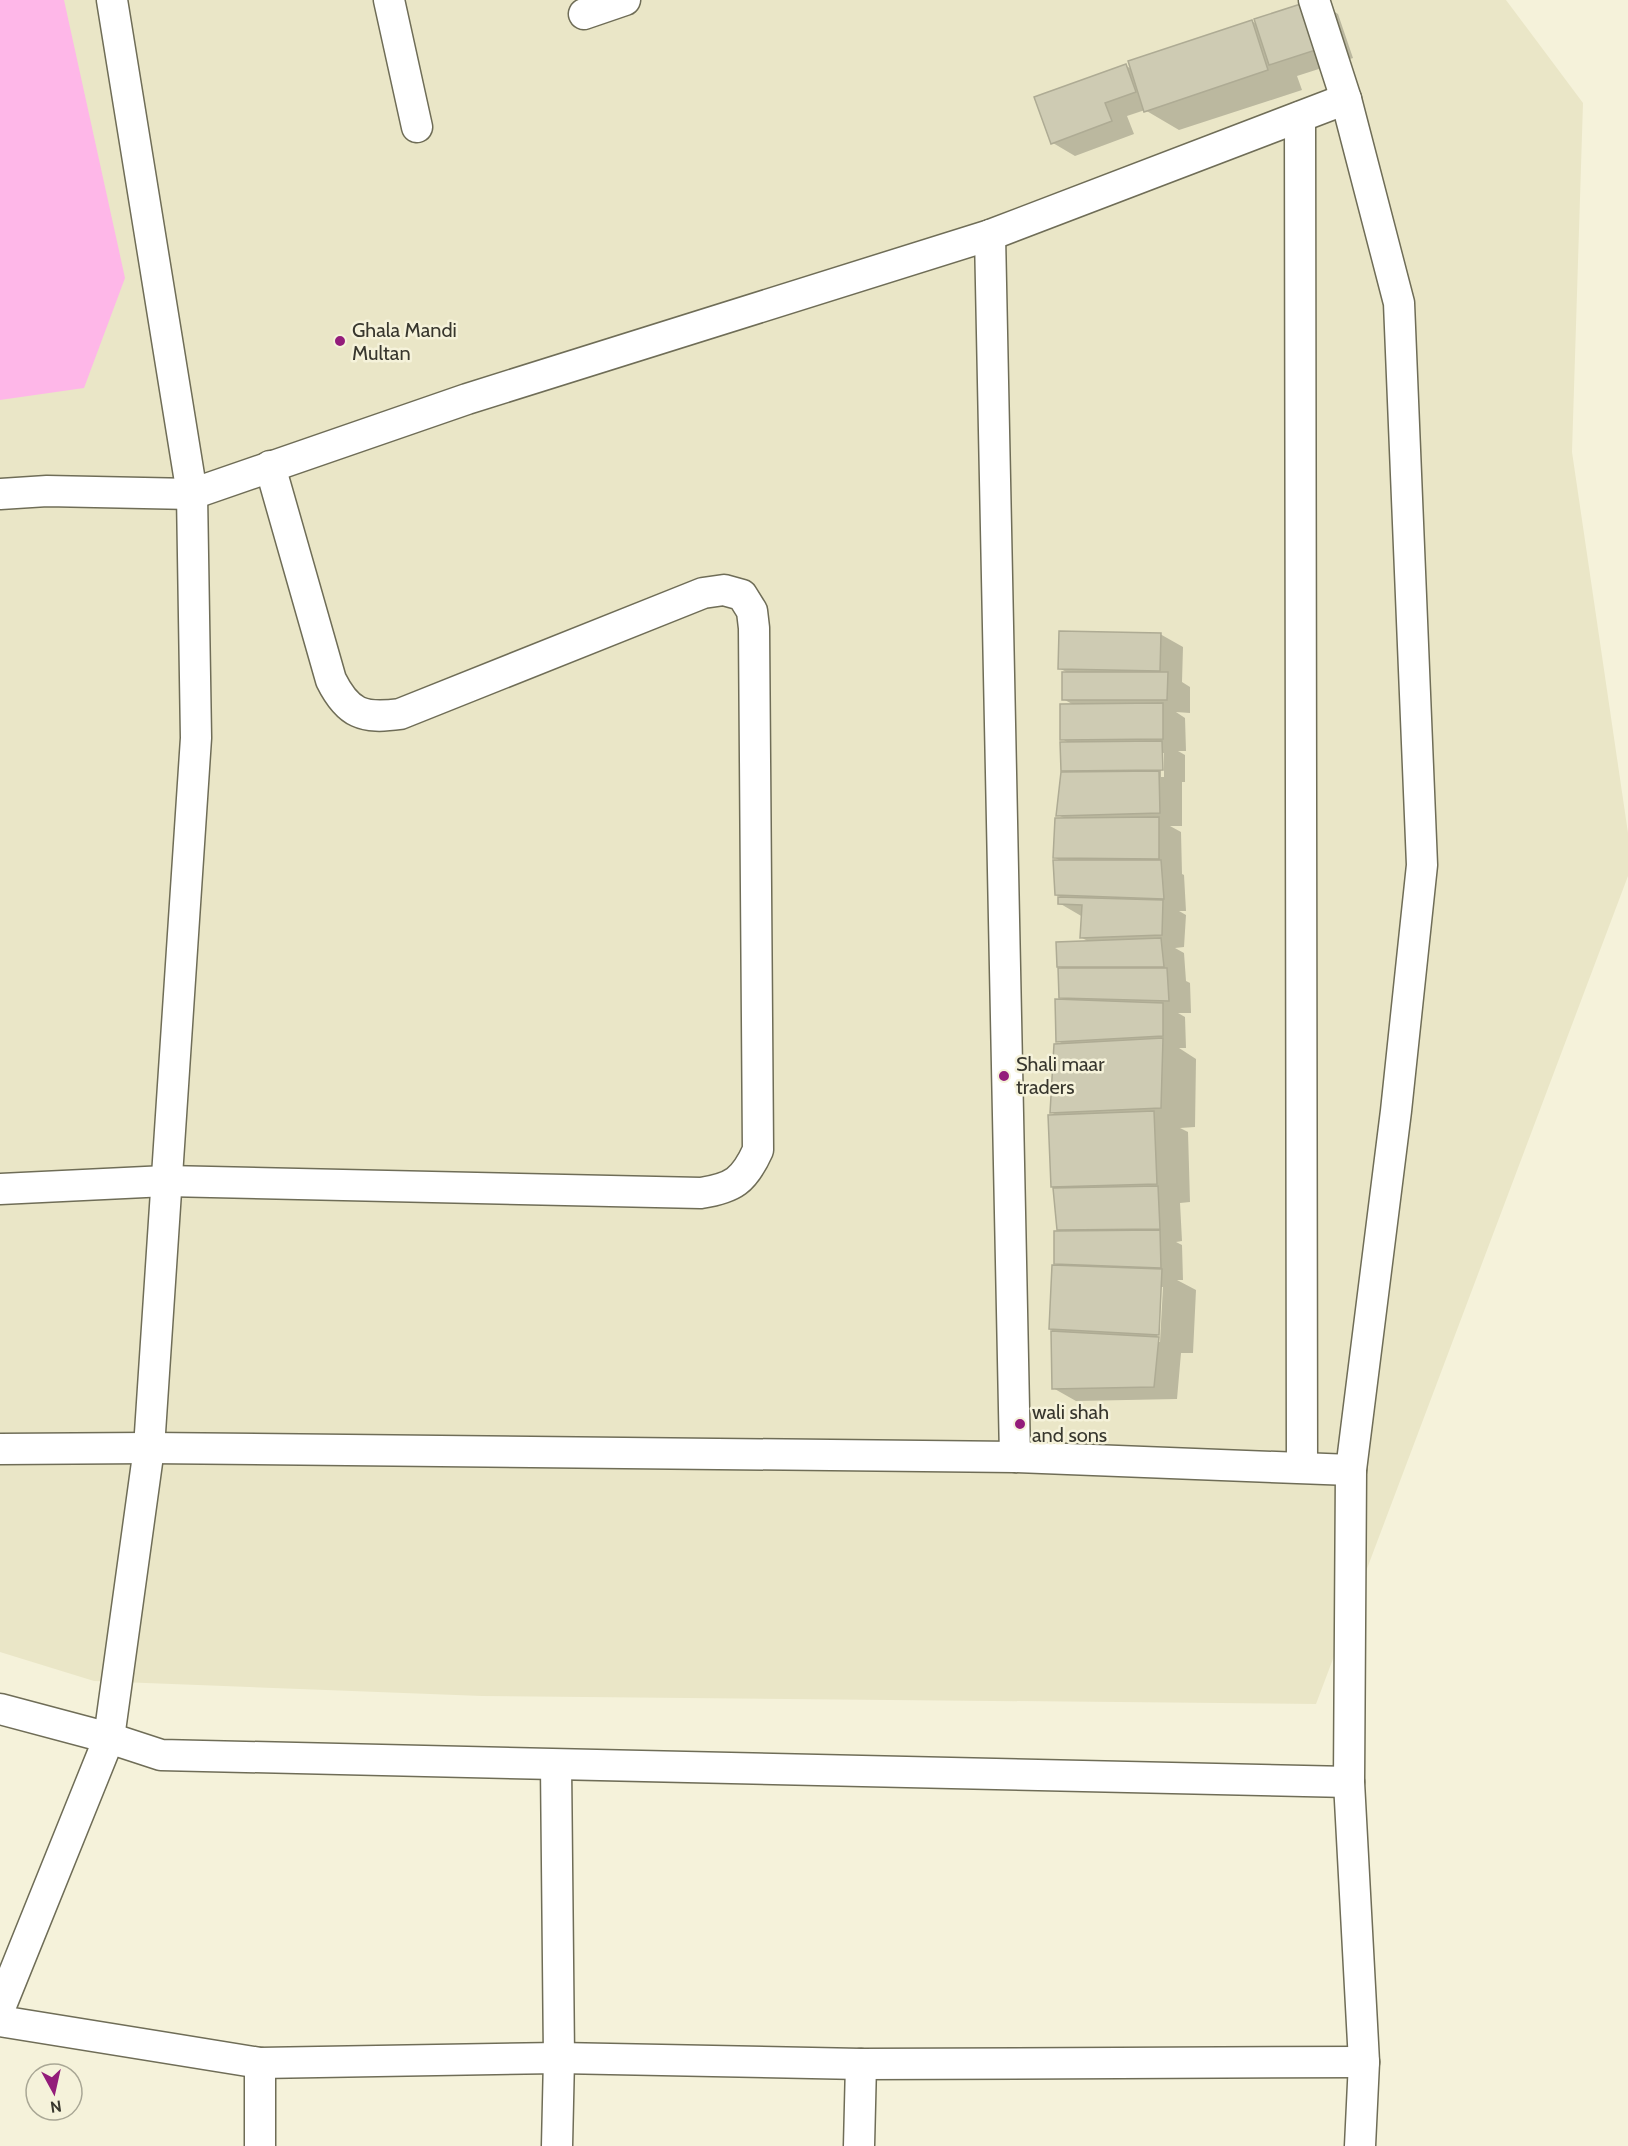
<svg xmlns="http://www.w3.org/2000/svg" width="1628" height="2146" viewBox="0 0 1628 2146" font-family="Cabin,sans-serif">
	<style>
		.built { fill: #eae6c7 }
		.water { fill: #feb7e8 }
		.shadow { fill: #0003; fill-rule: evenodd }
		.building { fill: #cecbb3; stroke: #aeab94; stroke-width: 1.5 }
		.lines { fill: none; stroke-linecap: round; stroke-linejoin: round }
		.street-casing { stroke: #6f6d57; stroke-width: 33 }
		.street { stroke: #fff; stroke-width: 30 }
		.poi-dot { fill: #931c7a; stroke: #f5f2da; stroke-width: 2 }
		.labels { text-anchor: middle; stroke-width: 5; stroke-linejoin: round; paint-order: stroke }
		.poi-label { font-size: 20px; fill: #38372e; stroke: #f5f2da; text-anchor: start }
	</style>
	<rect width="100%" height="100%" fill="#f5f2da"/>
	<path class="built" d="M0,0H1506L1583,103L1572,452L1628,833V876L1316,1704L482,1696L94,1681L0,1652Z"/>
	<path class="water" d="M0,0H64L125,278L84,388L0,400Z"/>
	<g class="shadow">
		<path d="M1316,1L1338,14L1353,58L1297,76L1302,90L1179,130L1145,110L1127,116L1134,134L1075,156L1053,143L1126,66L1132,69L1252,21L1257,25Z"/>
		<path d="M1160,634L1183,647L1182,682L1190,687V713L1176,712L1185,718L1186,751H1178L1185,755V782H1182V826H1170L1181,832L1182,874L1184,875L1186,911H1179L1186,915L1184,947L1175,948L1184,953L1186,981L1190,983L1191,1013H1178L1185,1017L1186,1048H1179L1196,1059L1195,1127L1180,1128L1188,1132L1190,1202L1180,1203L1182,1241L1176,1242L1182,1245L1183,1280H1177L1196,1290L1193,1353H1181L1177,1399L1076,1401L1053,1388L1052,1330L1050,1329L1061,1267L1055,1263L1059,1232L1054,1188L1052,1187L1058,1116L1051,1112L1065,1045L1058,1041L1067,1001L1060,997L1065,970L1059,966L1090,942L1082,938L1083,917L1059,903L1064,899L1057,895L1062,862L1054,857L1066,819L1058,815L1069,774L1062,770L1069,743L1062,739L1074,705L1063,699L1068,673L1059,668ZM1161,753H1164V777H1161ZM1160,1287H1163L1160,1342H1157Z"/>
	</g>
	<g class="building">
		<path d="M1313,0L1331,45L1269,65L1254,19Z"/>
		<path d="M1252,20L1268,70L1144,112L1128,61Z"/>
		<path d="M1126,64L1136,92L1105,103L1112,121L1051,144L1034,97Z"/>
		<path d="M1059,631L1161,633L1160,671L1058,669Z"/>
		<path d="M1062,672H1168L1167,700H1062Z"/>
		<path d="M1163,703V739L1060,740V704Z"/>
		<path d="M1162,741L1163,770L1061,771L1060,742Z"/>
		<path d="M1159,771L1160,813L1056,816L1061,772Z"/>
		<path d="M1159,817V859L1053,858L1055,818Z"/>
		<path d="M1053,860H1161L1164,899L1055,895Z"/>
		<path d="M1058,897L1163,900L1162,935L1080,938L1082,905L1058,904Z"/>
		<path d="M1161,938L1164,967H1057L1056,942Z"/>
		<path d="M1058,968H1167L1169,1001L1059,998Z"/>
		<path d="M1055,999L1163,1003V1036L1056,1042Z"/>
		<path d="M1163,1038L1161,1108L1050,1113L1054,1044Z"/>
		<path d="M1154,1111L1157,1184L1051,1187L1048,1115Z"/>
		<path d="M1158,1186L1160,1229L1057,1230L1053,1188Z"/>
		<path d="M1160,1230L1161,1268L1054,1264V1231Z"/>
		<path d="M1052,1265L1162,1269L1159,1335L1049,1329Z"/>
		<path d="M1051,1331L1159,1337L1154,1387L1052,1389Z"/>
	</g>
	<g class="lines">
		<defs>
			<g id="street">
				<path d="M389,0L417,127"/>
				<path d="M1314,0L1346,99L1399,303L1422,865L1396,1111L1351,1470L1349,1782L1364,2062L1360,2146"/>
				<path d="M584,14L625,0"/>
				<path d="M1300,117L1302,1467"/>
				<path d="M990,235L1015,1457"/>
				<path d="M0,494L47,491L192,494L467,399L990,235L1346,99"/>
				<path d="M0,1189L166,1181L701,1193C733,1188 744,1181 758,1150L754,628L752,611L742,595L724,590L703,593L400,714C363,719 348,714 331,680L270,466"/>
				<path d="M0,1449L149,1448L1015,1457L1351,1470"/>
				<path d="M0,1709L109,1738L161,1755L1349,1782"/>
				<path d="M556,1765L559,2058L557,2146"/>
				<path d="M0,2008L109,1738L149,1448L196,738L192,494L112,0"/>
				<path d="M0,2021L260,2063L559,2058L861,2064L1364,2062"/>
				<path d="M260,2146V2063"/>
				<path d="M859,2146L861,2064"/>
			</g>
		</defs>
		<use href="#street" class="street-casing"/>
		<use href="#street" class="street"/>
	</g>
	<g class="poi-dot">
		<circle cx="340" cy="341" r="6"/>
		<circle cx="1004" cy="1076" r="6"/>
		<circle cx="1020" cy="1424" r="6"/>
	</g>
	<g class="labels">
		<g class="poi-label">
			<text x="352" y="337">Ghala Mandi<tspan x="352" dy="23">Multan</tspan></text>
			<text x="1016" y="1071">Shali maar<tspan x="1016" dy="23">traders</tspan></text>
			<text x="1032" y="1419">wali shah<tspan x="1032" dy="23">and sons</tspan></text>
		</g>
	</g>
	<g transform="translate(54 2092) rotate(172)"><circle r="28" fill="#f5f2da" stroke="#a9a795" stroke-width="1.5"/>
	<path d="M0-4.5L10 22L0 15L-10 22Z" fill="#931c7a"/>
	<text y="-9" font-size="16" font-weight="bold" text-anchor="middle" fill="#38372e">N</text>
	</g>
</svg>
